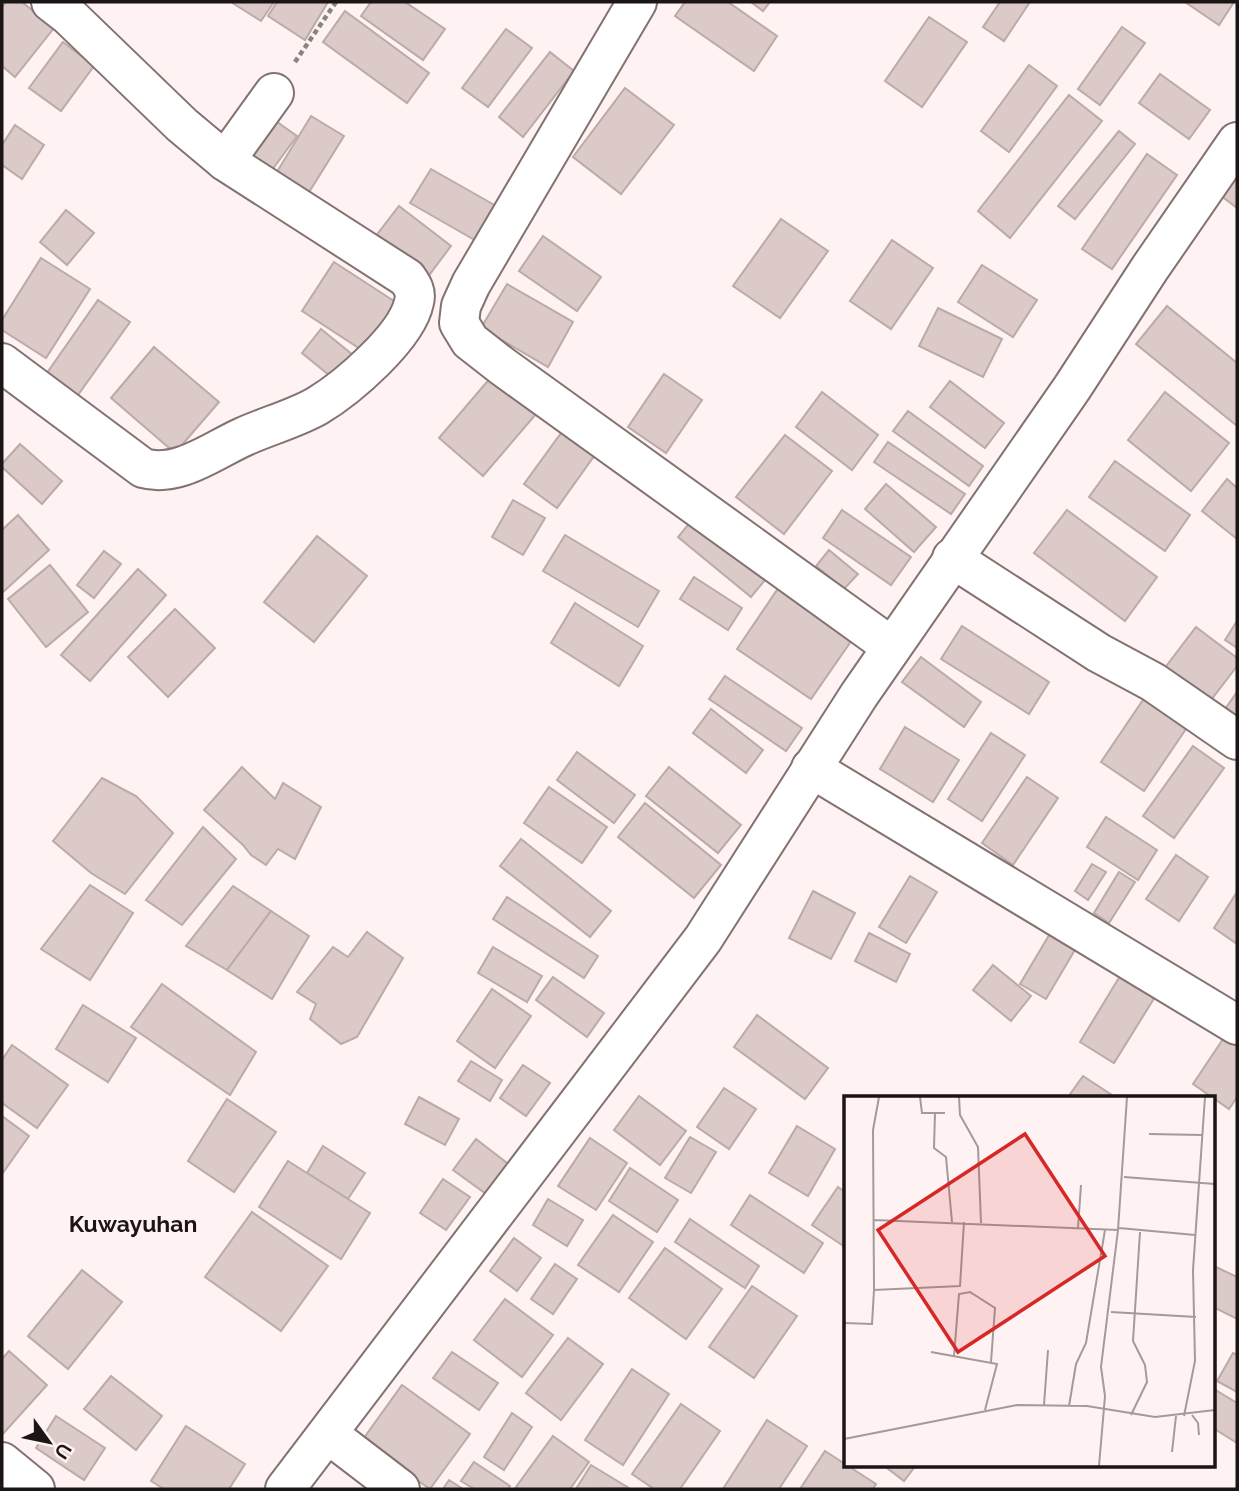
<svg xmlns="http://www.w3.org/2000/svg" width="1239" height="1491" viewBox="0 0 1239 1491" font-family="Raleway,sans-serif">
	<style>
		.building { fill: #dccac9; stroke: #bbaaa8; stroke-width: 2 }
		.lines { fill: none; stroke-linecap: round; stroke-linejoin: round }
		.street-casing { stroke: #827271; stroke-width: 42 }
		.path { stroke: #8b8382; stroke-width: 4.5; stroke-dasharray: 5 3.5; stroke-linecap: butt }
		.street { stroke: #fff; stroke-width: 38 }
		.labels { text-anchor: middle; stroke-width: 5; stroke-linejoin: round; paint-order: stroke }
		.quarter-label { font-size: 23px; font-weight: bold; fill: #1b1515; stroke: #fef3f2 }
		.inset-road { fill: none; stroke: #a39a9a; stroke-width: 2 }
		.view { fill: #d62828; fill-opacity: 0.15; stroke: #d62828; stroke-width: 3.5 }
		.inset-edge { fill: none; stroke: #1b1515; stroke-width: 3.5 }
	</style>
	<rect width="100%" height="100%" fill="#fef3f2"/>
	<g class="building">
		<path d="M6,2H22L54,28L15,77L2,66V7Z"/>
		<path d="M231,2H274L261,21Z"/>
		<path d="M277,2H328L305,40L268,16Z"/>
		<path d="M371,2H405L445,29L423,60L361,16Z"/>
		<path d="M685,2H728L777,36L754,71L675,16Z"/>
		<path d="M751,2H770L763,11Z"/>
		<path d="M1000,2H1030L1004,41L983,27Z"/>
		<path d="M1185,2H1234L1219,25Z"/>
		<path d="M345,11L429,73L407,103L323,42Z"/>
		<path d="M929,17L967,42L922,107L885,81Z"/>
		<path d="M1122,27L1145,43L1100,105L1078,89Z"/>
		<path d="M506,29L532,48L488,107L462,88Z"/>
		<path d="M63,42L94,66L61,111L29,88Z"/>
		<path d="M550,52L574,71L523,137L499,117Z"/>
		<path d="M1029,65L1057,86L1009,152L981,131Z"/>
		<path d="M1160,74L1210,110L1189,139L1139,103Z"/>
		<path d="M625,88L674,125L621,194L573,157Z"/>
		<path d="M1069,95L1102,121L1010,238L978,211Z"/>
		<path d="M311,116L344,136L301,205L269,185Z"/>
		<path d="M270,117L297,136L266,178L240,159Z"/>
		<path d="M15,125L44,145L22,179L2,165V145Z"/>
		<path d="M1119,131L1135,144L1075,219L1058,206Z"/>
		<path d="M1147,154L1177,175L1112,269L1082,249Z"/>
		<path d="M431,169L498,207L478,242L410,203Z"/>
		<path d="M1237,172V208L1220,195Z"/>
		<path d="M399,206L451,246L427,278L375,237Z"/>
		<path d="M66,210L94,233L67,265L40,242Z"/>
		<path d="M781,219L828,251L780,318L733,286Z"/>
		<path d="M543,236L601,277L577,311L519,271Z"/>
		<path d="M892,240L933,268L891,329L850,301Z"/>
		<path d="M41,258L90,289L46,358L2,330V320Z"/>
		<path d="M334,262L400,305L368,354L302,311Z"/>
		<path d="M982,265L1037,300L1013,337L958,302Z"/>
		<path d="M507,284L573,322L548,367L481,328Z"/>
		<path d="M98,300L130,322L73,402L42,380Z"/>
		<path d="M1167,306L1237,363V426L1136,344Z"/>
		<path d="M938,308L1002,339L983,377L919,346Z"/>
		<path d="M321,329L359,360L340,384L302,353Z"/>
		<path d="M154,347L219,402L175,453L111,398Z"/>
		<path d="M664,374L702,400L666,453L628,427Z"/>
		<path d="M492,376L536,414L483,476L439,438Z"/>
		<path d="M950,381L1004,423L985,448L930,407Z"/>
		<path d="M822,392L878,435L852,470L796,427Z"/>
		<path d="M1165,392L1229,443L1191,491L1128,440Z"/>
		<path d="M908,411L983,466L969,486L893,431Z"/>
		<path d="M564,429L597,452L557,508L524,484Z"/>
		<path d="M785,435L832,471L784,534L736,497Z"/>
		<path d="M888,442L965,494L951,514L874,462Z"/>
		<path d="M20,444L62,481L42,504L2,467V464Z"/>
		<path d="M1115,461L1190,515L1165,551L1089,497Z"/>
		<path d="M1227,479L1237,488V539L1202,511Z"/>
		<path d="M886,484L936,527L914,552L865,509Z"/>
		<path d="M513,500L545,518L523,555L492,537Z"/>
		<path d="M842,510L911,557L891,585L823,538Z"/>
		<path d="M1067,510L1157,577L1125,621L1034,553Z"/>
		<path d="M697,514L770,574L751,597L678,537Z"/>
		<path d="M18,515L49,550L2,593V530Z"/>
		<path d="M565,535L659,591L638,627L543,571Z"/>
		<path d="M317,536L367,576L314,642L264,602Z"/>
		<path d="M829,550L858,574L844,589L816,566Z"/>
		<path d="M104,551L121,564L94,598L77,585Z"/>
		<path d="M50,565L88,612L46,647L8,599Z"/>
		<path d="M138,569L166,595L90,681L61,655Z"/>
		<path d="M694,577L742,608L728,630L680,599Z"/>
		<path d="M779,587L854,637L811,699L737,649Z"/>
		<path d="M575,603L643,646L619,686L551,643Z"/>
		<path d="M175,609L215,648L168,697L128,657Z"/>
		<path d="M1237,621V648L1225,640Z"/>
		<path d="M962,626L1049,682L1029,714L941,659Z"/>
		<path d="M1196,627L1237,658V666L1208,704L1164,669Z"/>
		<path d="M921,657L981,702L964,727L902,682Z"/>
		<path d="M725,676L802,728L786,751L709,699Z"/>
		<path d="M1237,692V722L1223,712Z"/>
		<path d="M1145,697L1188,726L1144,791L1101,762Z"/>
		<path d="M711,709L763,750L746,773L693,733Z"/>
		<path d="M905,727L959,760L933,802L880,769Z"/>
		<path d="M991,733L1025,755L982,821L948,799Z"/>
		<path d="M1193,746L1224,768L1174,838L1143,816Z"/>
		<path d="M577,752L635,795L614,823L557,780Z"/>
		<path d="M242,767L275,799L283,783L321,807L295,859L278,849L266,865L251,855L243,845L204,810Z"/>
		<path d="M669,767L741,825L718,853L646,796Z"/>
		<path d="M1027,777L1058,798L1013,865L982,843Z"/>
		<path d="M102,778L136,796L173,833L125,894L91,873L53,841Z"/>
		<path d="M549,787L607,827L582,863L524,823Z"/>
		<path d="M645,803L721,865L694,898L618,837Z"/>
		<path d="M1106,817L1157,850L1138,880L1087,847Z"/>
		<path d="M203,827L236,859L182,925L146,900Z"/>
		<path d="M521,839L611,911L590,937L500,866Z"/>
		<path d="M1176,855L1208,877L1179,921L1146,899Z"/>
		<path d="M1092,864L1106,872L1088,900L1075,891Z"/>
		<path d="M1119,872L1135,882L1109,923L1094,913Z"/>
		<path d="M910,876L937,892L906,943L879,927Z"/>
		<path d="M90,885L133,913L90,980L41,949Z"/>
		<path d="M233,886L271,911L227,970L186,946Z"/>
		<path d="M813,891L855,913L831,959L789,938Z"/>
		<path d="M1237,892V944L1214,928Z"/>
		<path d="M507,897L598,956L584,978L493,919Z"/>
		<path d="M271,911L309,936L272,999L227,970Z"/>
		<path d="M1054,927L1079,943L1046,999L1020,984Z"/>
		<path d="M367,932L403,958L357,1037L341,1044L310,1019L316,1004L297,992L333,947L348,957Z"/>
		<path d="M869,933L910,954L896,982L855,961Z"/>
		<path d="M493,947L542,976L527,1002L478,973Z"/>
		<path d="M993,965L1031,996L1011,1021L973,990Z"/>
		<path d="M1123,971L1158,992L1114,1063L1080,1042Z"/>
		<path d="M553,977L604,1013L587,1037L536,1000Z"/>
		<path d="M162,984L256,1052L230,1095L131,1027Z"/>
		<path d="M492,989L531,1016L495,1068L457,1041Z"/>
		<path d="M83,1005L136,1038L108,1082L56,1049Z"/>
		<path d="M757,1015L828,1068L805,1099L734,1047Z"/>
		<path d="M1229,1030L1237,1035V1097L1229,1109L1193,1084Z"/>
		<path d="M12,1045L68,1085L37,1128L2,1103V1060Z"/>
		<path d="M471,1061L502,1080L490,1101L458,1081Z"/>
		<path d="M523,1065L550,1083L526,1116L500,1098Z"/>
		<path d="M1083,1076L1115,1097H1068Z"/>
		<path d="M724,1088L756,1109L729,1149L697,1127Z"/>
		<path d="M639,1096L686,1131L660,1165L614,1130Z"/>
		<path d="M419,1097L459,1119L445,1145L405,1124Z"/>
		<path d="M227,1099L276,1132L234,1192L188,1161Z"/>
		<path d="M2,1116L29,1136L2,1174Z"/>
		<path d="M797,1126L835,1149L808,1196L769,1173Z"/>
		<path d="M690,1137L716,1152L691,1193L665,1178Z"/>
		<path d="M590,1138L627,1163L596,1210L558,1186Z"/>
		<path d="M476,1139L511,1166L489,1196L453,1170Z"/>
		<path d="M323,1146L365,1173L348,1199L307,1173Z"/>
		<path d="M288,1161L370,1213L341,1259L259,1207Z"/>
		<path d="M630,1168L678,1200L657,1232L609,1201Z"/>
		<path d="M443,1179L470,1197L446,1230L420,1213Z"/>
		<path d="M838,1187L845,1192V1247L812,1225Z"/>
		<path d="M750,1195L823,1243L804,1273L731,1225Z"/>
		<path d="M548,1199L583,1220L567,1246L533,1225Z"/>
		<path d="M252,1212L328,1266L281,1331L205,1277Z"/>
		<path d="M613,1215L653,1242L619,1292L578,1265Z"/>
		<path d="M690,1219L759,1266L745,1288L675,1242Z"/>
		<path d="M514,1238L541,1258L517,1291L490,1271Z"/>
		<path d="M665,1248L722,1289L686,1339L629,1298Z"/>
		<path d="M555,1264L577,1279L553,1314L531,1299Z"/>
		<path d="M1216,1267L1237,1277V1319L1213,1307V1274Z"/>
		<path d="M82,1270L122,1302L68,1369L28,1336Z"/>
		<path d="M752,1286L797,1316L754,1378L709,1347Z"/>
		<path d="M505,1299L553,1335L522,1377L474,1340Z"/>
		<path d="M568,1338L603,1364L561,1420L526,1393Z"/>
		<path d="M9,1351L47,1385L2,1435V1359Z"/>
		<path d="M452,1352L498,1383L479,1410L433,1378Z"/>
		<path d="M1233,1353L1237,1355V1392L1217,1381Z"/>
		<path d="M632,1369L669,1394L623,1465L585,1440Z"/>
		<path d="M111,1376L162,1416L136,1450L84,1409Z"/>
		<path d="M402,1385L470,1434L430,1489L361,1442Z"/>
		<path d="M1214,1389L1237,1403V1443L1213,1428Z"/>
		<path d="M681,1404L720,1431L680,1489H654L632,1474Z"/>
		<path d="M512,1413L532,1427L504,1470L484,1457Z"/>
		<path d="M56,1416L105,1448L84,1480L36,1448Z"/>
		<path d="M767,1420L807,1446L779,1489H723Z"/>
		<path d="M186,1426L245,1464L229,1489H164L151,1481Z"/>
		<path d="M553,1436L589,1462L570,1489H519L516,1487Z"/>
		<path d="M825,1451L876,1484L873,1489H800Z"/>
		<path d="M474,1462L510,1486L508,1489H474L461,1481Z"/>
		<path d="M591,1465L629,1488L576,1489Z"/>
		<path d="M883,1465H916L904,1481Z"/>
		<path d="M449,1480L463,1489H443Z"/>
	</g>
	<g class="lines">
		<defs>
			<g id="street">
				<path d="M637,2L471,284L461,306L459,323L470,341L502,366L892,647"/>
				<path d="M225,161L274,93"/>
				<path d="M2,363L143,468C178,478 212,451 243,437C267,426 294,419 317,406C347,388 407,337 414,302C417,292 412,285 407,278L225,161L182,125L69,16L51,2"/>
				<path d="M952,558L1099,653L1153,682L1237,740"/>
				<path d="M811,768L1237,1025"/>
				<path d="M328,1434L400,1489"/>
				<path d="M2,1462L35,1489"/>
				<path d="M285,1489L703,939L859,695L1072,388L1150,268L1237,142"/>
			</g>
		</defs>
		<use href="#street" class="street-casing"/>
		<path class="path" d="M295,62L336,2"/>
		<use href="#street" class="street"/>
	</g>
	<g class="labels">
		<g class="quarter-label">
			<text x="133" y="1232">Kuwayuhan</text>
		</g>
	</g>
	<g transform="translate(844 1096)">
		<rect width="371" height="371" fill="#fef3f2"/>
		<path class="inset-road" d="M35,1L29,34L30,194L116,190L120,126M76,1L78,17H101M115,1L116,19L134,51L137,127M91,17L90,52L102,61L108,126M305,38L358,39M280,81L371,88M30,124L274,134L283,1M234,132L237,89M275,132L351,139M267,216L352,221M0,227L28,228L30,194M87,256L153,268L141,314M110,260L115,198L126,196L151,212L147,266M200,309L204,254M225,310L232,268L242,247L261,134M287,319L303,286L301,269L289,245L296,136M348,319L354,327L355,339M340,320L351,265L349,174L361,1M0,343L173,309L243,310L311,321L371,314M328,356L332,320M255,370L261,300L257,271L274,134"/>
		<path class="view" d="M181,38L261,160L114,256L34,134Z"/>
		<rect width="371" height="371" class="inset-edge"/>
	</g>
	<rect width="1239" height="1491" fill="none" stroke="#1b1515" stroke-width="7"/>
	<g transform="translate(49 1442) rotate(123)" stroke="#fef3f2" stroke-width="5" paint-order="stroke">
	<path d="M0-5L12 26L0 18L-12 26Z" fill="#1b1515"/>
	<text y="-10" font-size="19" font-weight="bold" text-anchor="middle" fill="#1b1515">U</text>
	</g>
</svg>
